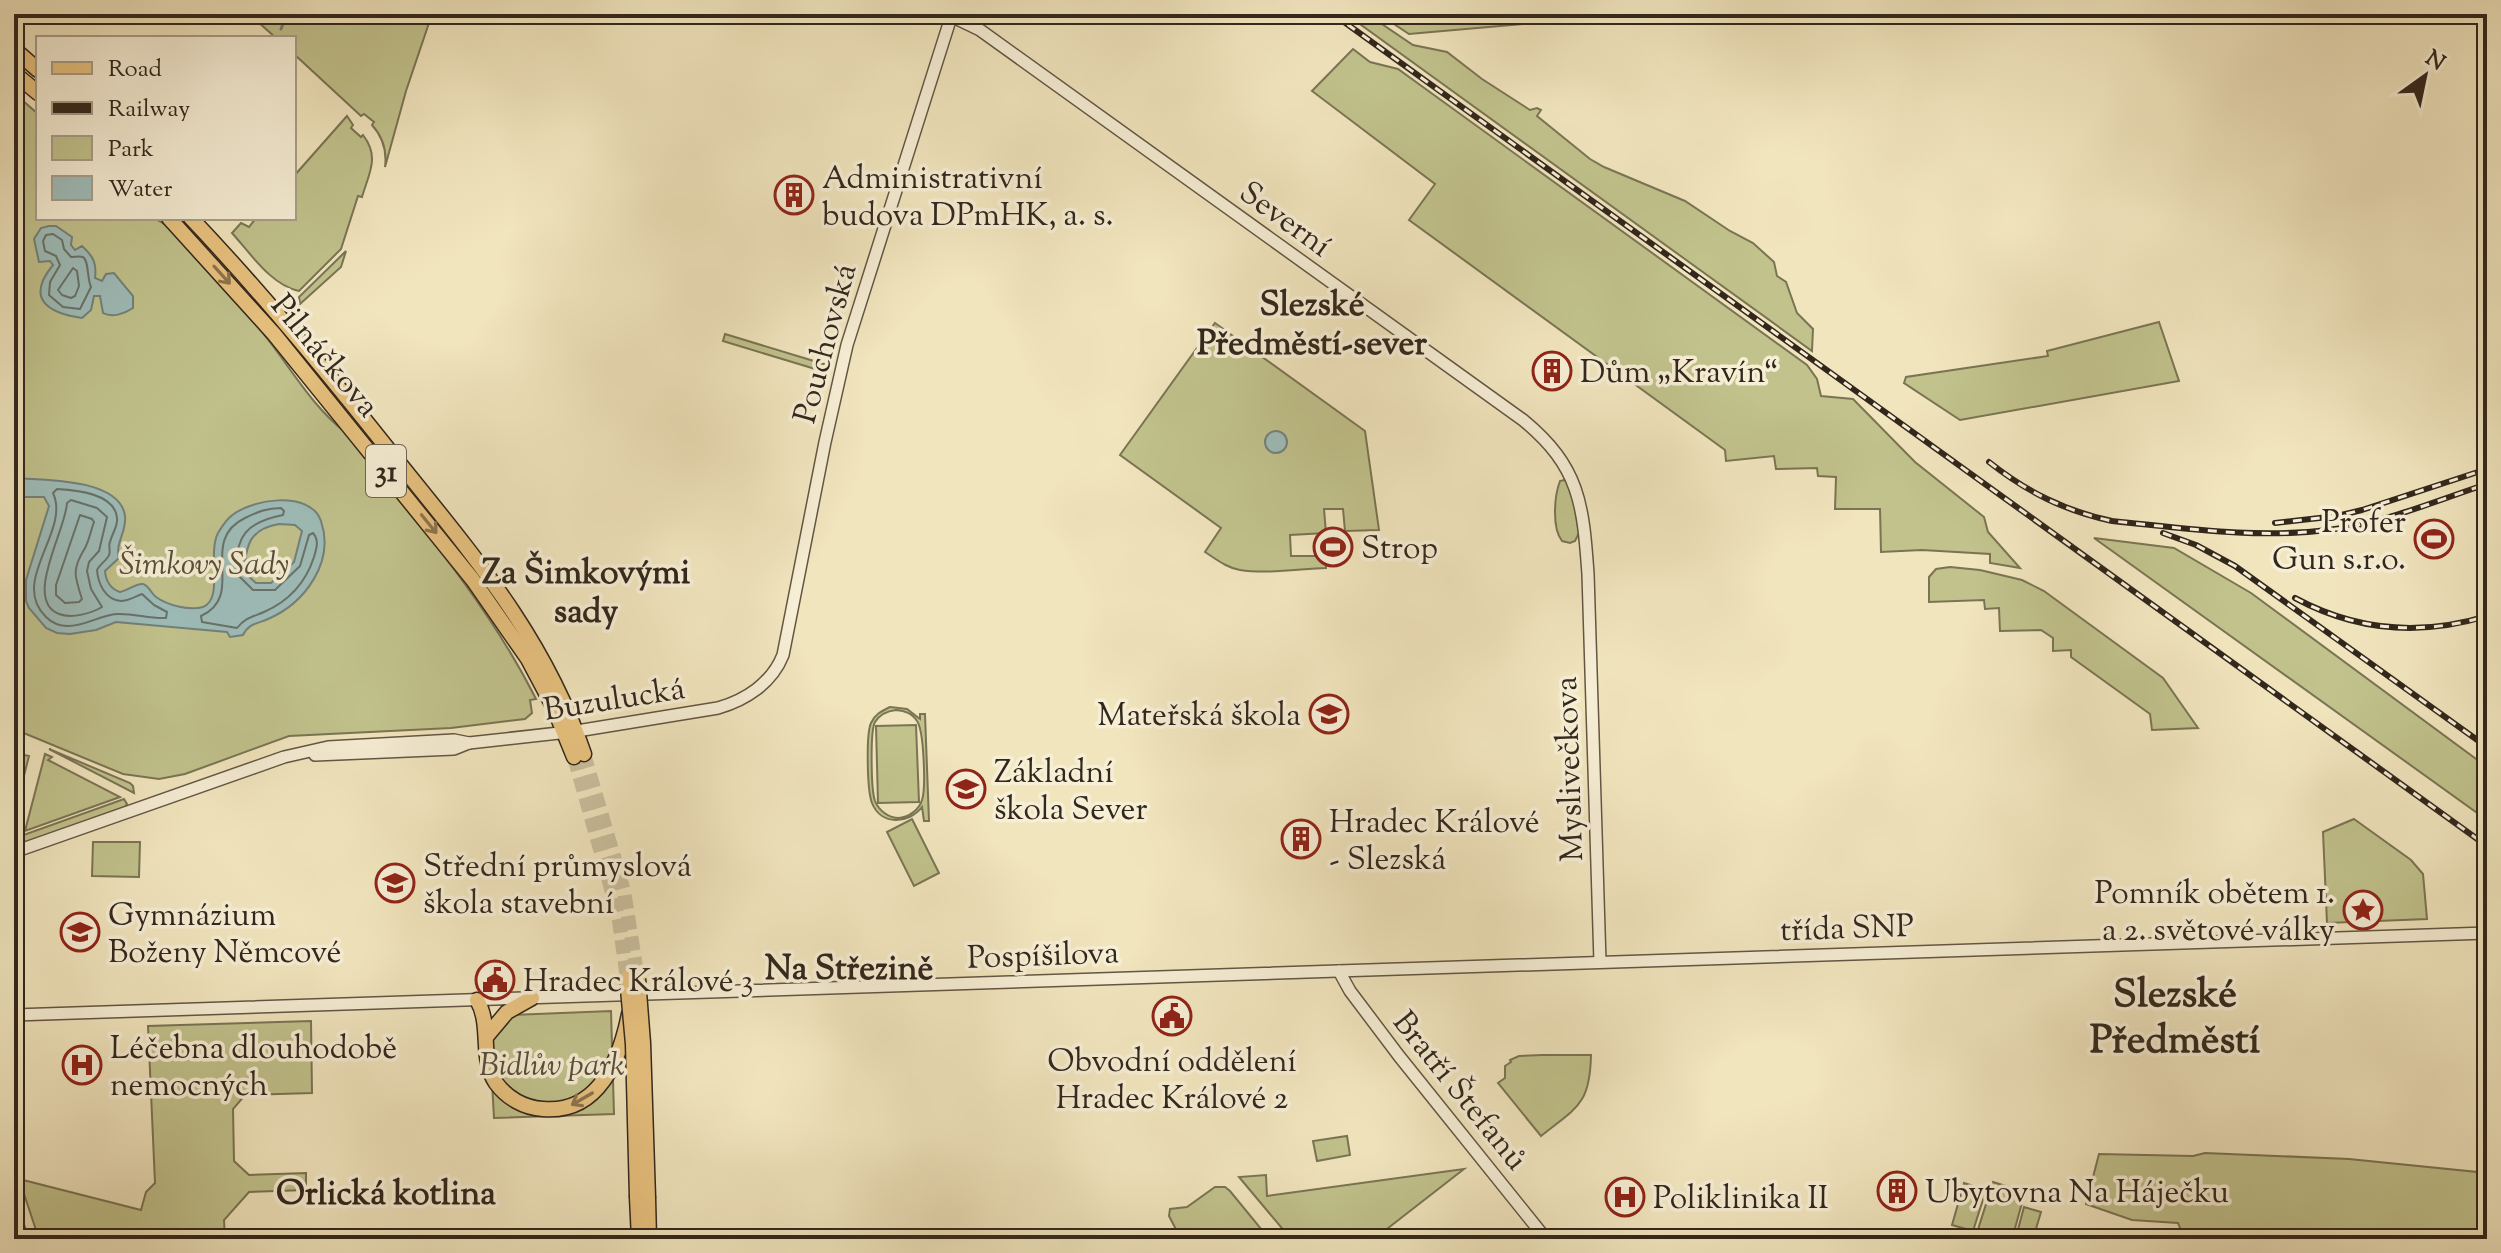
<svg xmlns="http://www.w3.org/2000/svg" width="2501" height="1253" viewBox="0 0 2501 1253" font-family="'Sorts Mill Goudy',serif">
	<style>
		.green { fill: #c1c28c; stroke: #7a7454; stroke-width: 2; fill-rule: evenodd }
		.water { fill: #9ebdba; stroke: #73817b; stroke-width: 2; fill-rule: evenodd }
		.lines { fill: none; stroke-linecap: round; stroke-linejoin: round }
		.shore { stroke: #68726b; stroke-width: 2 }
		.stream { stroke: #73817b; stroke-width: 3 }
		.primary-tunnel { stroke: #cbbf9e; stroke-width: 14; stroke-dasharray: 14 7; stroke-linecap: butt }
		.tertiary-casing { stroke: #625644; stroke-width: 14 }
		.primary-casing { stroke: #32271c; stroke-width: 17 }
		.tertiary { stroke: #f6eed5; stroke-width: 11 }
		.primary { stroke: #e8c27f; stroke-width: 14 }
		.rail-casing { stroke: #32271c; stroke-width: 6 }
		.rail { stroke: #f6eed5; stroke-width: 3; stroke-dasharray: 9; stroke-linecap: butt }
		.primary-bridge-casing { stroke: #32271c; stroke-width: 17; stroke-linecap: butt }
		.primary-bridge { stroke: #e8c27f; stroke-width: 14 }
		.oneway { stroke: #8d744e }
		.labels { text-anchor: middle; stroke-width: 7; stroke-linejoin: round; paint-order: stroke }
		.shield { fill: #f6eed5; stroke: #6d6354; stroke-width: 2 }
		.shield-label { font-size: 30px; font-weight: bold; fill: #32271c }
		.poi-label { font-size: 32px; fill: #32271c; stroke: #f6eed5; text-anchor: start }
		.street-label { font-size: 32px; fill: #32271c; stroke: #f6eed5 }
		.park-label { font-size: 32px; font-style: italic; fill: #564e38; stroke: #f6eed5 }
		.neighbourhood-label { font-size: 34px; font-weight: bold; fill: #32271c; stroke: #f6eed5 }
		.district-label { font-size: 40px; font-weight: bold; fill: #32271c; stroke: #f6eed5 }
	</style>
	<rect width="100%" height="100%" fill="#f1e5be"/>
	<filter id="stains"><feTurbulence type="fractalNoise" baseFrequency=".0025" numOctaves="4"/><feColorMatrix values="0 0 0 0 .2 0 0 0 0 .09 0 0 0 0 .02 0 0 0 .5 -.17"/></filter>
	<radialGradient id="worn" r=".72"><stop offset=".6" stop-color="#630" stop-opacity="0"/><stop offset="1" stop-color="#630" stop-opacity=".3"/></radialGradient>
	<g class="green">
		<path d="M249,14H432L406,91L385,167C387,151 383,137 372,125L374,122L364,114L361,116L294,54V38H276Z"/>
		<path d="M1346,14H1367L1413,45L1447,52L1482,79L1530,110L1537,108L1541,110L1537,116L1590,159L1604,167L1685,201L1730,231L1753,243L1774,262L1777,276L1786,282L1797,313L1813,329L1812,351Z"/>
		<path d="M1388,14H1568L1570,20L1409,34L1394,24Z"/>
		<path d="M1353,49L1370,62L1398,69L1807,365L1817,379L1821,396L1853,399L1915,462L1984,517L1988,532L2020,568L1990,563V554L1922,550L1881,552L1880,509H1835L1836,477L1818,476L1817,468L1776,469L1774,456L1726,461L1725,450L1409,220L1435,184L1312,91Z"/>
		<path d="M14,93L38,114V218H150C166,220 177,237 187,248C214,277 243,306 266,337C292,370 312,406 345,432C414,518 486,600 536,699L530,700L532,713L525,719L451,728L289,736L185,774L159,779L123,774L14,729Z"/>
		<path d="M347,116L353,125L351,128L361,137L363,135C380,157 369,173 362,197L358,196L341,249L299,291C271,285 251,254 232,233L241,223L249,227L256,218H294V176Z"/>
		<path d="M346,251L341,267L300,304L299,297Z"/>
		<path d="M2159,322L2179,381L1960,420L1904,383L1906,377L2048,356L2047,351Z"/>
		<path d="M1215,323L1365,431L1379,530L1345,531L1343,509H1324L1326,533L1290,535L1291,556H1326V568C1299,569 1267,574 1240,570C1227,568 1216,559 1205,552L1221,528L1120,455Z"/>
		<path d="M725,334L827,365L825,372L723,341Z"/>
		<path d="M1564,480L1567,481L1574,501L1579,533L1575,541L1570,543L1562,541C1552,528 1554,497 1560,481Z"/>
		<path d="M2094,538L2174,548L2251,593L2487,767V820Z"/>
		<path d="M1950,567L1980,570L2022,580L2044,591L2163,678L2198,728L2152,730L2150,714L2071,657V650L2053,651V638L2041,630L2000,631L1999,608L1985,609L1984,600L1929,602V577L1936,569Z"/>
		<path d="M890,707L907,709L920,719V714H925L929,821H924L922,807C909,824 881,826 872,803C867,790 866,734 871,723C875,714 882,711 890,707ZM896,710C905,711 912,713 917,721C924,731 926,788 922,800C919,810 909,817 899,818C889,818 879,811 875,801C871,790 870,731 875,722C880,714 887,711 896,710Z"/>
		<path d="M916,725L919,802L878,803L876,726Z"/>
		<path d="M49,749L130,783L133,786L134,793Z"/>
		<path d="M45,754L52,757L48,760L120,797L25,831Z"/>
		<path d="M24,755L29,756L14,815V794Z"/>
		<path d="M124,799L127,804L125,807L23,844L15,838Z"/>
		<path d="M912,819L939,873L914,886L887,832Z"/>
		<path d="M2354,819L2411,860L2423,874L2427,919L2327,923L2323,832Z"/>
		<path d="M93,842H140L139,877L92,876Z"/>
		<path d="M611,1011L614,1114L494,1118L490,1046L496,1032L512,1015Z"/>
		<path d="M311,1021L312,1093L245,1095L233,1109L234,1161L249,1175L306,1173V1190L249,1192L224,1220L225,1239H39L21,1185L23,1180L141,1210L146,1192L155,1183L148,1026Z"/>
		<path d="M1542,1055H1591C1590,1105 1577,1107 1541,1136L1498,1083L1505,1078V1066L1511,1062L1510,1060L1519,1056Z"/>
		<path d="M1347,1136L1350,1155L1317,1161L1313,1141Z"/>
		<path d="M2205,1153L2349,1159L2487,1173V1239H2189L2182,1233L2178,1223L2132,1220L2086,1204L2099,1154L2193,1156Z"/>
		<path d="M1464,1169L1374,1239H1291L1239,1177L1266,1175L1267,1196Z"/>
		<path d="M1993,1182L2025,1192L2012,1239H1975Z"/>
		<path d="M1964,1183L1986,1190L1973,1231L1952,1225Z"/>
		<path d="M1215,1187H1225L1230,1191L1262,1230L1251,1239H1181L1169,1216L1170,1209L1187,1207Z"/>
		<path d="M14,1195L29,1239H14Z"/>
		<path d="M2024,1207L2041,1212L2033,1239L2016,1237Z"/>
	</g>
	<g class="water">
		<path d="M49,226H56L72,237L71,245L75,250L82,246C93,256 97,263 95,278L102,281L106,274L114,273L133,296V308C124,314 112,318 103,313L100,296H94L91,310L82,318C48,313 25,299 53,265L50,261L39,262L34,239L41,228Z"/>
		<circle cx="1276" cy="442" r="11"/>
		<path d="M14,478C43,480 120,478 125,516C127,532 115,542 119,558L105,571C106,582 111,589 120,592C126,591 137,583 143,584C148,585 152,594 156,597C167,605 189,611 203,607C224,599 207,554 218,533C221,528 225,522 229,518C248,499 310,489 321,521C335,562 305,603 268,619C257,624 249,623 243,635L230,637L227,632L116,622L96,630L70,634L57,633L46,628L29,608L26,601V580L49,506L44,497H14ZM279,524L295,525L302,531L294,562L271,583H256L244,572C246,544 250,529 279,524Z"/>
	</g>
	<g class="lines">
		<g class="shore">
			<path d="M46,235L53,234L62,240L64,249L71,257C75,257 79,256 83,257C89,261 87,279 91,287L80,309L63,307L49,295L50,282L60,265L56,256L45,251L43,241Z"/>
			<path d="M73,268L77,271L79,286L75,296L71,298L62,295L58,290Z"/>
			<path d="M57,489C75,490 115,493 117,518C118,527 112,533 110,542C108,546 111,551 109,555C107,560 100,564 97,570C98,583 105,600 121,601C128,601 136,596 142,594L154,605L167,612L166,618C150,619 133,613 117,614C100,615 86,626 68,626C60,626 52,623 46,617C9,581 71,531 53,493Z"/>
			<path d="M71,500L97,508L107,517L99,551L89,562L87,571L91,589L102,607C92,613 72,619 59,614C23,600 66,530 67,503Z"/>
			<path d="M281,508L284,511L283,515C247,522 234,536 237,574L253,590H275L300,566L309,535L313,533C319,540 317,547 314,557C306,582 289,601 264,612C252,617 245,618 237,628L202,622L201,616C247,595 197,541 245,518C257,512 267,508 281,508Z"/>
			<path d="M80,515L92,519L94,522C91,530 89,541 85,548C72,569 74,575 82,599L79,602L65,603L56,595V585Z"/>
		</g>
		<path class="stream" d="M281,29L287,14"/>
		<g class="primary-tunnel">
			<path d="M584,754L624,891L638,979"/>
			<path d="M574,757L612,892L619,921L627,978"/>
		</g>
		<defs>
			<g id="tertiary">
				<path d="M951,16L980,30L1523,420C1580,467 1583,504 1588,574L1600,962"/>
				<path d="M315,755L454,749L469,743"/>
				<path d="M14,852L284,757L328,747L454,740L469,743L577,731L718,708C746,700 772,683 783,655L825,442L847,345L952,14"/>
				<path d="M1339,971L1350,991L1399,1056L1546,1239"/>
				<path d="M14,1015L2487,933"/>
			</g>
			<g id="primary">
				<path d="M14,49L38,70"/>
				<path d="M14,73L38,93"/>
				<path d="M169,218L274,334L473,580L528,659L554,708L574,757"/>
				<path d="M191,218C264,295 330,376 396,459C472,554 544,636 584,754"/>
				<path d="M477,1000C492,1025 479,1058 496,1083C507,1098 524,1108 543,1109C599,1114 620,1059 629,1014"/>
				<path d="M486,1037L507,1012L532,998"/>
				<path d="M637,1197L639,1239"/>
				<path d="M648,1198L649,1239"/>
			</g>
		</defs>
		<use href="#tertiary" class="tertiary-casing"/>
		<use href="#primary" class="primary-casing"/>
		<use href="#tertiary" class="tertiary"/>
		<use href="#primary" class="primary"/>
		<defs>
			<g id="rail">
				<path d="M1333,14L2487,846"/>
				<path d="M1989,462C2027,492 2065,511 2112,521C2183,528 2256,539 2328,530C2382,524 2435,501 2487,484"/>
				<path d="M2275,523L2337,516L2362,510L2487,469"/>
				<path d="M2163,533L2196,545L2235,566L2487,747"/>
				<path d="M2295,598C2356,631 2421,636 2487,616"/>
			</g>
		</defs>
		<use href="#rail" class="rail-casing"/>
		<use href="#rail" class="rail"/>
		<defs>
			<g id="primary-bridge">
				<path d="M627,978L633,1044L637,1197"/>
				<path d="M638,979L643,1043L648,1198"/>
			</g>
		</defs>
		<use href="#primary-bridge" class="primary-bridge-casing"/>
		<use href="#primary-bridge" class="primary-bridge"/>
	</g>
	<defs><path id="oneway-shaft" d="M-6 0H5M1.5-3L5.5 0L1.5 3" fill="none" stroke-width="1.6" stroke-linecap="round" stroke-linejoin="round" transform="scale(2)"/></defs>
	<g class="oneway">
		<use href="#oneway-shaft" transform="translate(222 275) rotate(48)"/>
		<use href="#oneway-shaft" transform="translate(429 524) rotate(51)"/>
		<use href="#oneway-shaft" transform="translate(582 1099) rotate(150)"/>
	</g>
	<defs>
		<symbol id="building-ring" viewBox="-11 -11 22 22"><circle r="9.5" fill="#f6eed5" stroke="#8f2418" stroke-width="1.5"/><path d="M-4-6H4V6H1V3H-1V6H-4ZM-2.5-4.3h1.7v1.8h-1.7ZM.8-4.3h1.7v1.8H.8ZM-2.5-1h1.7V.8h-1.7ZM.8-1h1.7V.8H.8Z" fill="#8f2418"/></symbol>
		<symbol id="stadium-ring" viewBox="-11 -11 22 22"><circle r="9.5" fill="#f6eed5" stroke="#8f2418" stroke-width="1.5"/><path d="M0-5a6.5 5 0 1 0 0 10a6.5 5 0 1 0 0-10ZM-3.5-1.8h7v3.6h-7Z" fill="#8f2418"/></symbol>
		<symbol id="school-ring" viewBox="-11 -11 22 22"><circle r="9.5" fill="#f6eed5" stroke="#8f2418" stroke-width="1.5"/><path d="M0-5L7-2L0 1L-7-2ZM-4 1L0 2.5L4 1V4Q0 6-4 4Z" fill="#8f2418"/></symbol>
		<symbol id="university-ring" viewBox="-11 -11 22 22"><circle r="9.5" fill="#f6eed5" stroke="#8f2418" stroke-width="1.5"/><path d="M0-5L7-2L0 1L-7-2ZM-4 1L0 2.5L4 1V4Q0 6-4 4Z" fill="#8f2418"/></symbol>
		<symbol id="sight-ring" viewBox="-11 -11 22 22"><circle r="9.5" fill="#f6eed5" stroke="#8f2418" stroke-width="1.5"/><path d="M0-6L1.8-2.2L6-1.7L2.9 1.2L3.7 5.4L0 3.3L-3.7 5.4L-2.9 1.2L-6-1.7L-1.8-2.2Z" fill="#8f2418"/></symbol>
		<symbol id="civic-ring" viewBox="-11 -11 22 22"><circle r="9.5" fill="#f6eed5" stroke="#8f2418" stroke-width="1.5"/><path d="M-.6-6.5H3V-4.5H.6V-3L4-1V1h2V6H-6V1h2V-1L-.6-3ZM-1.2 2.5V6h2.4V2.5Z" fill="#8f2418"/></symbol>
		<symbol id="hospital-ring" viewBox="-11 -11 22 22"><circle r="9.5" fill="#f6eed5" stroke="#8f2418" stroke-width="1.5"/><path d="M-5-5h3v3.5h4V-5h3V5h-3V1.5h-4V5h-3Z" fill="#8f2418"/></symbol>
	</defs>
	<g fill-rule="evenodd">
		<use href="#building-ring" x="772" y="173" width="44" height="44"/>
		<use href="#building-ring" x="1530" y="349" width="44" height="44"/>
		<use href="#stadium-ring" x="2412" y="517" width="44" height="44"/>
		<use href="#stadium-ring" x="1311" y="525" width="44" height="44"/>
		<use href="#school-ring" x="1307" y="692" width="44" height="44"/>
		<use href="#school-ring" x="944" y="767" width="44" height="44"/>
		<use href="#building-ring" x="1279" y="817" width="44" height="44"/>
		<use href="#university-ring" x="373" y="861" width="44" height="44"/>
		<use href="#sight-ring" x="2341" y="888" width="44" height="44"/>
		<use href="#university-ring" x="58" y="910" width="44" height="44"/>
		<use href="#civic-ring" x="473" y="958" width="44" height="44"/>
		<use href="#civic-ring" x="1150" y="994" width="44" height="44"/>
		<use href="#hospital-ring" x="60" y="1043" width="44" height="44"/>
		<use href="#building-ring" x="1875" y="1169" width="44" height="44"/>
		<use href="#hospital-ring" x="1603" y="1175" width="44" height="44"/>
	</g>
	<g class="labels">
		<rect class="shield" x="366" y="445" width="40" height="52" rx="6"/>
		<g class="shield-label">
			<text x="386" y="481">31</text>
		</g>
		<g class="poi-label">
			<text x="822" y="188">Administrativní<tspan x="822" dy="37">budova DPmHK, a. s.</tspan></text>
			<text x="1580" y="382">Dům „Kravín“</text>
			<text x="2406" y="532" text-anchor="end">Profer<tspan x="2406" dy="37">Gun s.r.o.</tspan></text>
			<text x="1361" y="558">Strop</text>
			<text x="1301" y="725" text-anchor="end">Mateřská škola</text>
			<text x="994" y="782">Základní<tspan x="994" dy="37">škola Sever</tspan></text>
			<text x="1329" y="832">Hradec Králové<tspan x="1329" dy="37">- Slezská</tspan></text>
			<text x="423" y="876">Střední průmyslová<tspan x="423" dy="37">škola stavební</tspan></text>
			<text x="2335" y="903" text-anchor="end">Pomník obětem 1.<tspan x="2335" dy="37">a 2. světové války</tspan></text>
			<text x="108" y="925">Gymnázium<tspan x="108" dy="37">Boženy Němcové</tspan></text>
			<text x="523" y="991">Hradec Králové 3</text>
			<text x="110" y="1058">Léčebna dlouhodobě<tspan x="110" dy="37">nemocných</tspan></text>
			<text x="1172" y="1071" text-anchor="middle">Obvodní oddělení<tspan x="1172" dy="37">Hradec Králové 2</tspan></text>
			<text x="1925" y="1202">Ubytovna Na Háječku</text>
			<text x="1653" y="1208">Poliklinika II</text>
		</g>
		<g class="street-label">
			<text transform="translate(1286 218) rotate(36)" y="11">Severní</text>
			<text transform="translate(824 343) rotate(-75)" y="11">Pouchovská</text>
			<text transform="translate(326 355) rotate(50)" y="11">Pilnáčkova</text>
			<text transform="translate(614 698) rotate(-9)" y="11">Buzulucká</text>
			<text transform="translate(1568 769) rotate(-92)" y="11">Myslivečkova</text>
			<text transform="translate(1847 927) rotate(-2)" y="11">třída SNP</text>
			<text transform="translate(1043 954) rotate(-2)" y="11">Pospíšilova</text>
			<text transform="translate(1461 1090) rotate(51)" y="11">Bratří Štefanů</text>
		</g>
		<g class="park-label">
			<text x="204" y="574">Šimkovy Sady</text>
			<text x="552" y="1075">Bidlův park</text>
		</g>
		<g class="neighbourhood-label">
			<text x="1312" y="315">Slezské<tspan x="1312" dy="39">Předměstí-sever</tspan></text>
			<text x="586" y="583">Za Šimkovými<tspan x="586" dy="39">sady</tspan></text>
			<text x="849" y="979">Na Střezině</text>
			<text x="386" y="1204">Orlická kotlina</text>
		</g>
		<g class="district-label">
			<text x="2175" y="1006">Slezské<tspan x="2175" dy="46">Předměstí</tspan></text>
		</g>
	</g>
	<rect width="2501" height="1253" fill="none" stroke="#f1e5be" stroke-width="48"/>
	<rect x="16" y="16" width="2469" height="1221" fill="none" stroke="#32271c" stroke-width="4"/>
	<rect x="24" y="24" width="2453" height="1205" fill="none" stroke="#32271c" stroke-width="2"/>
	<rect x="36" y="36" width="260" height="184" fill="#f6eed5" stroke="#a89e8b" stroke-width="2"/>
	<rect x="52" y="62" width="40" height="12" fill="#e8c27f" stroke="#a89e8b" stroke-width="2"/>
	<text x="108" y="76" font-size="24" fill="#32271c">Road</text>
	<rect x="52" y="102" width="40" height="12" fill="#32271c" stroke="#a89e8b" stroke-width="2"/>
	<text x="108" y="116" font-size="24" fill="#32271c">Railway</text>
	<rect x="52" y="136" width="40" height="24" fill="#c1c28c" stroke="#a89e8b" stroke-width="2"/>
	<text x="108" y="156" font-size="24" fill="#32271c">Park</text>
	<rect x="52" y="176" width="40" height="24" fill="#9ebdba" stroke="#a89e8b" stroke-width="2"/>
	<text x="108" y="196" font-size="24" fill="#32271c">Water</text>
	<g transform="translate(2425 76) rotate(33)" stroke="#f6eed5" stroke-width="6" paint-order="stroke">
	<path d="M0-6L14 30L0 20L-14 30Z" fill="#32271c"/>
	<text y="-12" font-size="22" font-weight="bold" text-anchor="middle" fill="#32271c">N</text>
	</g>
	<rect width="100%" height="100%" filter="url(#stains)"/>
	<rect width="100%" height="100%" fill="url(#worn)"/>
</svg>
